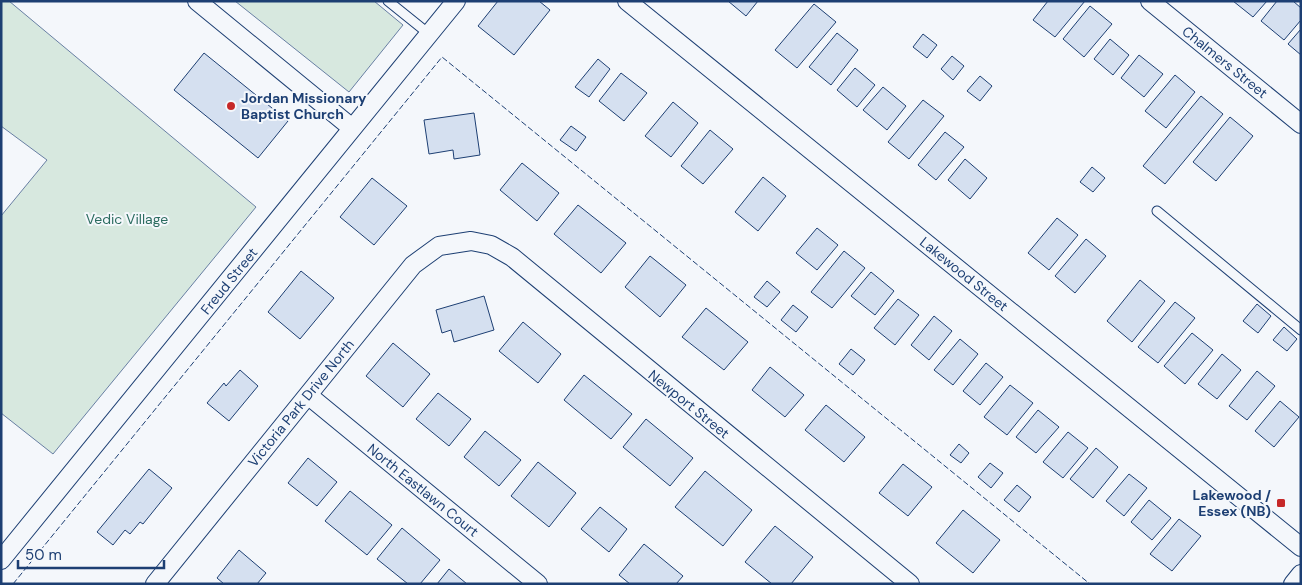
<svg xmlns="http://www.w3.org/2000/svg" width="1302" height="585" viewBox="0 0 1302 585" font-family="'DM Sans',sans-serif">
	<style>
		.green { fill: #d7e8df; stroke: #687fa3 }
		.building { fill: #d5e0f0; stroke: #1d3f73 }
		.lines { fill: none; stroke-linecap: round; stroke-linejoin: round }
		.lane-casing { stroke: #1d3f73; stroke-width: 11 }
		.street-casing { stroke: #1d3f73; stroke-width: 20 }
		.lane { stroke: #f4f7fb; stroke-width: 9 }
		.street { stroke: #f4f7fb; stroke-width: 18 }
		.fence { stroke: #1d3f73; stroke-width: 1; stroke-dasharray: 6 2.5; stroke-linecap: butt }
		.poi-dot { fill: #c62828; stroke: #f4f7fb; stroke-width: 2 }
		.labels { text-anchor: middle; stroke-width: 4; stroke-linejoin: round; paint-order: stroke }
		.street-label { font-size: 14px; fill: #1d3f73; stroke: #f4f7fb }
		.poi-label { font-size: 14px; font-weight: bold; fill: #1d3f73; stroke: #f4f7fb; text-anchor: start }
		.park-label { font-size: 14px; fill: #2c6c60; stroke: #f4f7fb }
	</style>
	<rect width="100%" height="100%" fill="#f4f7fb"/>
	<g class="green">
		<path d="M1,1H9L256,207L53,454L1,413V216L47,160L1,126Z"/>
		<path d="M235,1H374L403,25L349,92Z"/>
	</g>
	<g class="building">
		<path d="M498,1H539L550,10L514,55L478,26Z"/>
		<path d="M728,1H758L746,16Z"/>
		<path d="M1048,1H1085L1055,37L1033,20Z"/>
		<path d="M1233,1H1267L1253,17Z"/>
		<path d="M1277,1H1293L1301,8V20L1284,40L1261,21Z"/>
		<path d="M814,4L836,22L797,68L775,50Z"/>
		<path d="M1090,6L1112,24L1084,57L1063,39Z"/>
		<path d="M1301,29V55L1288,44Z"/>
		<path d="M837,33L858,50L831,85L809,67Z"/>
		<path d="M923,34L937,45L927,58L913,47Z"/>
		<path d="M1110,39L1129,55L1113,75L1094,59Z"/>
		<path d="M204,53L288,121L258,158L174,90Z"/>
		<path d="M1139,55L1163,74L1144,97L1121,78Z"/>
		<path d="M952,56L964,66L953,80L941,69Z"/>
		<path d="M598,59L610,69L589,97L575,87Z"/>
		<path d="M855,68L875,85L857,107L837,90Z"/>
		<path d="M621,73L647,93L624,121L599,101Z"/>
		<path d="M1175,75L1195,92L1166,128L1145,111Z"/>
		<path d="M980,76L992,86L980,101L967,91Z"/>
		<path d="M883,87L906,106L887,130L863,110Z"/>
		<path d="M1201,96L1223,114L1165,184L1143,166Z"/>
		<path d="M923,100L944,116L909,159L888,142Z"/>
		<path d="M673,102L698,123L671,157L645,136Z"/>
		<path d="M474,113L480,155L454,159L453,150L429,154L424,120Z"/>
		<path d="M1230,117L1253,136L1216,181L1193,162Z"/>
		<path d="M571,126L586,137L576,151L560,140Z"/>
		<path d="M710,130L733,149L703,184L681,166Z"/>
		<path d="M945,132L964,147L936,180L918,165Z"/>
		<path d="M965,159L987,178L970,199L948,180Z"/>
		<path d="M522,163L559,193L537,221L500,190Z"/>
		<path d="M1092,167L1105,178L1093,192L1080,182Z"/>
		<path d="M763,177L786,196L758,231L735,212Z"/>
		<path d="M372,178L407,206L374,245L340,217Z"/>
		<path d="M578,205L626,243L601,273L554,234Z"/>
		<path d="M1057,218L1078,235L1049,270L1028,253Z"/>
		<path d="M817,228L838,245L817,270L796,253Z"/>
		<path d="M1086,239L1106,256L1075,293L1055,276Z"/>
		<path d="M844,251L865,268L832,308L811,292Z"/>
		<path d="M650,256L686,285L660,317L625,287Z"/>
		<path d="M301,271L334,298L300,339L268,312Z"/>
		<path d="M871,272L894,291L875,315L851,296Z"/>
		<path d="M1140,280L1165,301L1132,342L1107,321Z"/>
		<path d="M767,281L780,292L767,307L754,297Z"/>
		<path d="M484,296L494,330L454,342L451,330L442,333L436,310Z"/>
		<path d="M898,299L919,315L895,345L874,328Z"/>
		<path d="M1175,302L1195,318L1158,363L1138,347Z"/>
		<path d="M1257,304L1271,316L1258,333L1243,321Z"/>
		<path d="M793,305L808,317L796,332L781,320Z"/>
		<path d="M706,308L748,342L724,370L682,337Z"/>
		<path d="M934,316L952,331L929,360L911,345Z"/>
		<path d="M523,322L561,354L538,383L499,351Z"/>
		<path d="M1284,327L1297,339L1287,351L1273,340Z"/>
		<path d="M1192,333L1213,350L1185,384L1164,366Z"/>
		<path d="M960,339L978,354L953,385L934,370Z"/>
		<path d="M393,343L430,374L403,407L366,376Z"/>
		<path d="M851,349L865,360L853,375L839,364Z"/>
		<path d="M1222,354L1241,370L1217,399L1198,384Z"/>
		<path d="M986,363L1003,377L980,405L963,391Z"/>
		<path d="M770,367L804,395L785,417L752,390Z"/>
		<path d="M240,370L258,386L229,421L207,403L224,383L226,386Z"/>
		<path d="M1257,371L1275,386L1247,420L1229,406Z"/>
		<path d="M584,375L632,414L611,439L564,400Z"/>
		<path d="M1010,385L1033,403L1007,435L984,417Z"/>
		<path d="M438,393L471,419L449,446L416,419Z"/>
		<path d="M1280,401L1299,417L1274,447L1255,431Z"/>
		<path d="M826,405L865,437L844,462L805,430Z"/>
		<path d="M1038,410L1059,427L1036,453L1016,437Z"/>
		<path d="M646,419L693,458L670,486L623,447Z"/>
		<path d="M485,431L521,460L499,486L464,457Z"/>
		<path d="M1068,432L1088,448L1063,478L1043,462Z"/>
		<path d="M959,444L969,453L961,463L950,455Z"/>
		<path d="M1096,448L1118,467L1093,498L1070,479Z"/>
		<path d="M308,458L337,482L317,506L288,483Z"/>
		<path d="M538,462L576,493L549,527L511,496Z"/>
		<path d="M990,463L1003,473L991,488L978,477Z"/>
		<path d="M903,464L932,487L908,516L879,493Z"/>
		<path d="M149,469L172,488L143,524L140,522L130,534L125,530L113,545L97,532Z"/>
		<path d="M705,471L752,510L723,546L675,507Z"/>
		<path d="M1129,474L1147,488L1124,516L1106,501Z"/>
		<path d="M1017,485L1031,497L1019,512L1004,500Z"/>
		<path d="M350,491L392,525L367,555L325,521Z"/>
		<path d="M1149,500L1171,518L1152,540L1131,522Z"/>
		<path d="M600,507L627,529L609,552L581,529Z"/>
		<path d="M963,510L1000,540L973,573L936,543Z"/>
		<path d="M1179,519L1201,536L1172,571L1150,554Z"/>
		<path d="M775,526L813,557L791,584H772L745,562Z"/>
		<path d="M402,528L440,560L420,584H408L377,559Z"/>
		<path d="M644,544L683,576L676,584H630L619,575Z"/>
		<path d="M239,550L266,573L257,584H224L217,578Z"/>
		<path d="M449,569L467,584H437Z"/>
	</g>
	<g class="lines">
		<defs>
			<g id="lane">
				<path d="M388,1L429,34"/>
				<path d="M1157,211L1301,330"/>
			</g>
			<g id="street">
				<path d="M197,1L352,128"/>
				<path d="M627,1L1301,547"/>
				<path d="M1150,1L1301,124"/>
				<path d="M309,396L538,584"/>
				<path d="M1,560L456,1"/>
				<path d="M155,584L413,265L439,246L471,241L491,245L512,257L910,584"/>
				<path d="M1293,584L1301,574"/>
			</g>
		</defs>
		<use href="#lane" class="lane-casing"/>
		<use href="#street" class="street-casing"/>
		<use href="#lane" class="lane"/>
		<use href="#street" class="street"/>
		<path class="fence" d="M13,584L442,57L1090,584"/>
	</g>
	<g class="poi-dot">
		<circle cx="231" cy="106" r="5"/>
		<rect x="1276" y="498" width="10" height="10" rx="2.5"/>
	</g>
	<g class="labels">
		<g class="street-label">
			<text transform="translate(1225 62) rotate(39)" y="5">Chalmers Street</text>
			<text transform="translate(964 274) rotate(39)" y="5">Lakewood Street</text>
			<text transform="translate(229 281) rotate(-51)" y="5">Freud Street</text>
			<text transform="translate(301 403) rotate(-51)" y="5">Victoria Park Drive North</text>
			<text transform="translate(689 404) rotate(39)" y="5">Newport Street</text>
			<text transform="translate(423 490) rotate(39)" y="5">North Eastlawn Court</text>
		</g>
		<g class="poi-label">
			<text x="241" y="103">Jordan Missionary<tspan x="241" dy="16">Baptist Church</tspan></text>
			<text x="1271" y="500" text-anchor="end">Lakewood /<tspan x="1271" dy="16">Essex (NB)</tspan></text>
		</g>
		<g class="park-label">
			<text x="127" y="224">Vedic Village</text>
		</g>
	</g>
	<rect width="1302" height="585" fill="none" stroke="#1d3f73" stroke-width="5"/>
	<path d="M18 560v8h146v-8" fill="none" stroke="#1d3f73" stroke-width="2.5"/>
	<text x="25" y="560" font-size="15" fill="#1d3f73" stroke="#f4f7fb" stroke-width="4" paint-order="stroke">50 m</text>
</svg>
